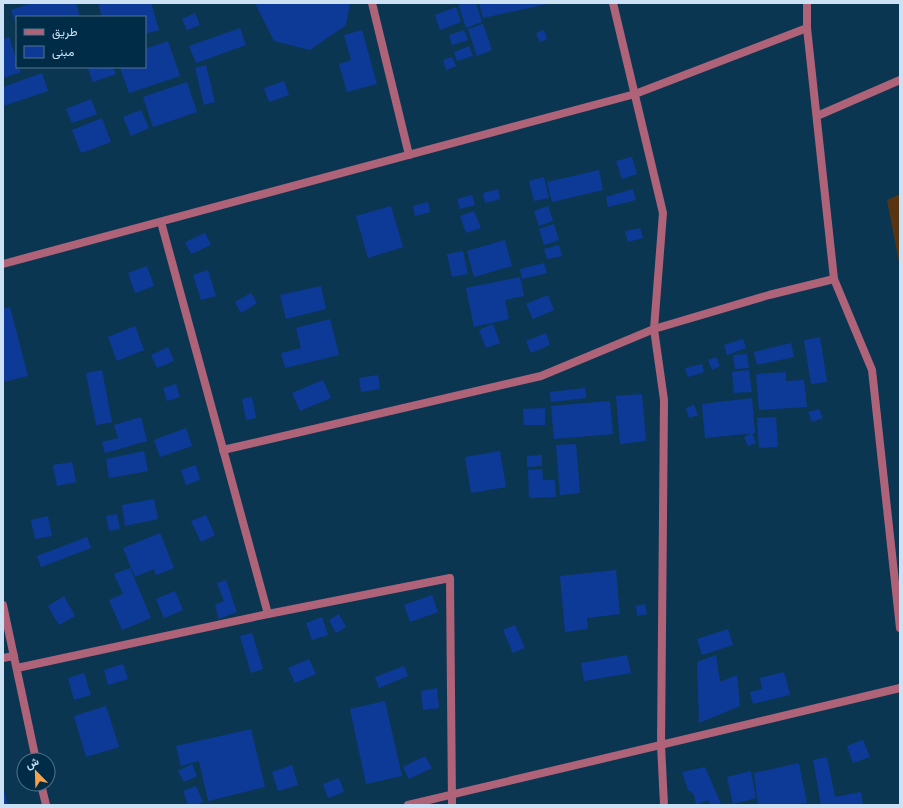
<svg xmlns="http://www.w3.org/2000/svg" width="903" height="808" viewBox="0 0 903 808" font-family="Spectral,Vazirmatn,serif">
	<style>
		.green { fill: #583410 }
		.building { fill: #0e3a97 }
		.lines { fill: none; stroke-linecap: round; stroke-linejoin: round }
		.minor { stroke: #ae6378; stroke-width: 8 }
	</style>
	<rect width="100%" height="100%" fill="#0b3652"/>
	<path class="green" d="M900,194V267L887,200Z"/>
	<g class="building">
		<path d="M32,3H76L80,17H17V27L11,10Z"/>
		<path d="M98,3H151L159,30L145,34V17H102Z"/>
		<path d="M255,3H350L346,25L310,50L274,41Z"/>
		<path d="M458,3H476L482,22L466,28Z"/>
		<path d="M479,3H547V4L483,18Z"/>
		<path d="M456,7L461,22L440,30L435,15Z"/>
		<path d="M195,13L200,25L187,30L182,19Z"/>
		<path d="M483,24L492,50L477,56L468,29Z"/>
		<path d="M240,28L246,45L196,63L189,46Z"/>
		<path d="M362,30L377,84L347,92L339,64L351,60L344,35Z"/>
		<path d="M464,30L468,40L452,45L449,35Z"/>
		<path d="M544,30L547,39L540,42L536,33Z"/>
		<path d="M9,37L17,61V67H19L21,72L3,78V39Z"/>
		<path d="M168,41L180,76L129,93L120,67H145V49Z"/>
		<path d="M469,46L473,56L457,61L454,52Z"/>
		<path d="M452,57L456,66L446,70L443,60Z"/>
		<path d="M206,65L215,102L204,105L195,68Z"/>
		<path d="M87,67H113L116,74L93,82Z"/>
		<path d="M42,73L48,91L3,106V87Z"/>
		<path d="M284,81L289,95L269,102L264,88Z"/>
		<path d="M187,82L197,112L153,127L143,97Z"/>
		<path d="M91,99L97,114L72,123L66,109Z"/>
		<path d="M141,110L149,128L131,136L123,117Z"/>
		<path d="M102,118L111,142L81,153L72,130Z"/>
		<path d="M632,157L637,174L622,179L616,161Z"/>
		<path d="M599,170L603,190L552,202L547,182Z"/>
		<path d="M544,177L549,198L534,201L529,181Z"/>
		<path d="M498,189L500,199L485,203L483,193Z"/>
		<path d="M633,189L636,200L608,207L606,197Z"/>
		<path d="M472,195L475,205L460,209L457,199Z"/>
		<path d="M428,202L430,212L415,216L413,206Z"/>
		<path d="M391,206L403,247L368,258L356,216Z"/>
		<path d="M548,206L553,221L539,226L534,211Z"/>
		<path d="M474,211L481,228L466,233L460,216Z"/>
		<path d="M554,224L559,240L544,245L539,229Z"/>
		<path d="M640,228L643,238L628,242L625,231Z"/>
		<path d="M205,233L211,245L191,254L185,242Z"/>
		<path d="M505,240L512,266L474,277L467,251Z"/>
		<path d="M559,245L562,256L547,259L544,249Z"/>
		<path d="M463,251L468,274L452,277L447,254Z"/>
		<path d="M544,263L547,273L522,279L520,269Z"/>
		<path d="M147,266L154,286L135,293L128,273Z"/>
		<path d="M208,270L216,296L201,300L193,275Z"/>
		<path d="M520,277L524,296L505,300L509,319L474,327L466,288Z"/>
		<path d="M321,286L326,309L286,319L280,295Z"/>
		<path d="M251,293L257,303L241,313L235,302Z"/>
		<path d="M548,295L554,310L533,319L526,304Z"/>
		<path d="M10,307L28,376L3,382V309Z"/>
		<path d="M330,319L339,355L285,368L281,353L301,348L296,328Z"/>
		<path d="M493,324L500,343L486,348L479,330Z"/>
		<path d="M135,326L144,350L117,361L108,337Z"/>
		<path d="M546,333L550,345L531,353L526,341Z"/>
		<path d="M820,337L827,382L811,384L804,340Z"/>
		<path d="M743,339L746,348L727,355L724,345Z"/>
		<path d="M791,343L794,357L757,365L754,352Z"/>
		<path d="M168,347L174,361L157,368L151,355Z"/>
		<path d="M747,354L749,368L735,369L733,355Z"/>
		<path d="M716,357L720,366L712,370L708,360Z"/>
		<path d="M702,364L704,372L688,377L685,368Z"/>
		<path d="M102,370L112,422L96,425L86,373Z"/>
		<path d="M749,370L752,392L734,393L732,372Z"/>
		<path d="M786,372V381L804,380L807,407L759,410L756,374Z"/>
		<path d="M378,375L380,389L361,392L359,378Z"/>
		<path d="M323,380L331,398L300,411L292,393Z"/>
		<path d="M176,384L180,397L167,401L163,388Z"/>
		<path d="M585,388L586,398L551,402L550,392Z"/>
		<path d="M642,394L646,441L620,444L616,396Z"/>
		<path d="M252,397L256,418L246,420L242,399Z"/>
		<path d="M752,398L755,433L705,438L702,404Z"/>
		<path d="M610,401L613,434L554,439L551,406Z"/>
		<path d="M694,405L698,415L689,418L686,408Z"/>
		<path d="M545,408V425H524L523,409Z"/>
		<path d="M819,409L823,418L812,422L808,412Z"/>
		<path d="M141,417L147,441L105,453L102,442L118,438L114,425Z"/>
		<path d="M776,417L778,447L759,448L757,418Z"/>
		<path d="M186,428L192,446L160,457L154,440Z"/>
		<path d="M752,433L756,443L748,446L744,437Z"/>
		<path d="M576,444L580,493L560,495L556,445Z"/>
		<path d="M144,451L148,471L109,478L106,459Z"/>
		<path d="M500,451L506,487L471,493L465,457Z"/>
		<path d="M542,455V466L527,467V456Z"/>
		<path d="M72,462L76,482L57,486L53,465Z"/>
		<path d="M196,465L200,480L186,485L181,470Z"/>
		<path d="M542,469L543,480H555L556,497L529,498L528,470Z"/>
		<path d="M154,499L158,519L125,526L122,505Z"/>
		<path d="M117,514L120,529L109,531L106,516Z"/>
		<path d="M206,515L215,535L201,542L191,521Z"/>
		<path d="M48,516L52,536L35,539L31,520Z"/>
		<path d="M160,533L174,568L156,575L154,569L135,577L123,548Z"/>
		<path d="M87,537L91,548L41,567L37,556Z"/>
		<path d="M130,568L151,618L122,630L109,600L123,594L114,574Z"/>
		<path d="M616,570L620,614L587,618L588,629L565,632L560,576Z"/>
		<path d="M226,580L237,612L219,619L215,605L224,601L217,583Z"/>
		<path d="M175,591L183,610L164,618L156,599Z"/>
		<path d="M432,595L438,612L410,622L404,605Z"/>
		<path d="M64,596L75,616L59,625L48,606Z"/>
		<path d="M645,604L647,614L637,616L636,606Z"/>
		<path d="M339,614L346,627L336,633L329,620Z"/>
		<path d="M322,617L328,635L312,640L306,623Z"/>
		<path d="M515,625L525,648L513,653L503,630Z"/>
		<path d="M728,629L733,645L702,655L697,639Z"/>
		<path d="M252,633L263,669L251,673L240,636Z"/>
		<path d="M627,655L631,673L584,681L581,663Z"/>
		<path d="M716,655L720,682L737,675L740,706L699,723L697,662Z"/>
		<path d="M309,659L316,674L295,683L288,668Z"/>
		<path d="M123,664L128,679L108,685L104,670Z"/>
		<path d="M404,666L408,676L379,688L375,677Z"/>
		<path d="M784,672L790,695L753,704L750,692L762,689L760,678Z"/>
		<path d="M84,673L91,695L74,700L68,678Z"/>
		<path d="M437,688L439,708L423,710L421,691Z"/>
		<path d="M385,701L402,776L366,784L350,709Z"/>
		<path d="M106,706L119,747L86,757L74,716Z"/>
		<path d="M251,729L265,787L208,801L199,761L181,766L176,746Z"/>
		<path d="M863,740L870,757L853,763L847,746Z"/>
		<path d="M425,756L432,768L409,779L403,767Z"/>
		<path d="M827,757L835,797L861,792L863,805H821L813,760Z"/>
		<path d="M799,763L807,803L793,805H758L754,773Z"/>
		<path d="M192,764L197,776L184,782L178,771Z"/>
		<path d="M292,765L298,785L278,791L272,772Z"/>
		<path d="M705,767L721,804L719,805H711L708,800L696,805L694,794L688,790L682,772Z"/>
		<path d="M751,771L756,798L733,804L727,777Z"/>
		<path d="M339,778L344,792L328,798L323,784Z"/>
		<path d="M196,786L203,802L195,805H188L183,791Z"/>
		<path d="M3,787L8,805H3Z"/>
	</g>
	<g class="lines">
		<g class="minor">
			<path d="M372,3L409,155"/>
			<path d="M807,3V28L834,279L872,370L900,628"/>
			<path d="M817,116L900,80"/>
			<path d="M161,222L268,614"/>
			<path d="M3,264L635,94L807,28"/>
			<path d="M223,450L541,376L654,329L663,213L613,3"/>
			<path d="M3,605L36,760"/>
			<path d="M3,658L14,656"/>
			<path d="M17,668L268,614L450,578L452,805"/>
			<path d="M41,784L46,805"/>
			<path d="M408,805L900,688"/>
			<path d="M664,805L661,745L664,400L654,329L769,295L834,279"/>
		</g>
	</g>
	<rect width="903" height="808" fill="none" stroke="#cce1f3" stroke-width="8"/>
	<rect x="16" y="16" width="130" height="52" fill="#002c47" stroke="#52748c"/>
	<rect x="24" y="29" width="20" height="6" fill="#ae6378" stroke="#52748c"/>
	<text x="52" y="36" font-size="12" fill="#cce1f3">طريق</text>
	<rect x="24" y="46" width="20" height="12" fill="#0e3a97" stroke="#52748c"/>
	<text x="52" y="56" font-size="12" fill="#cce1f3">مبنى</text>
	<g transform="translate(36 772) rotate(337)"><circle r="19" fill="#002c47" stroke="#52748c"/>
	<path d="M0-3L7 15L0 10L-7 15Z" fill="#f8a14a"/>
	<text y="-6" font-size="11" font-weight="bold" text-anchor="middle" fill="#cce1f3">ش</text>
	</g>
</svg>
